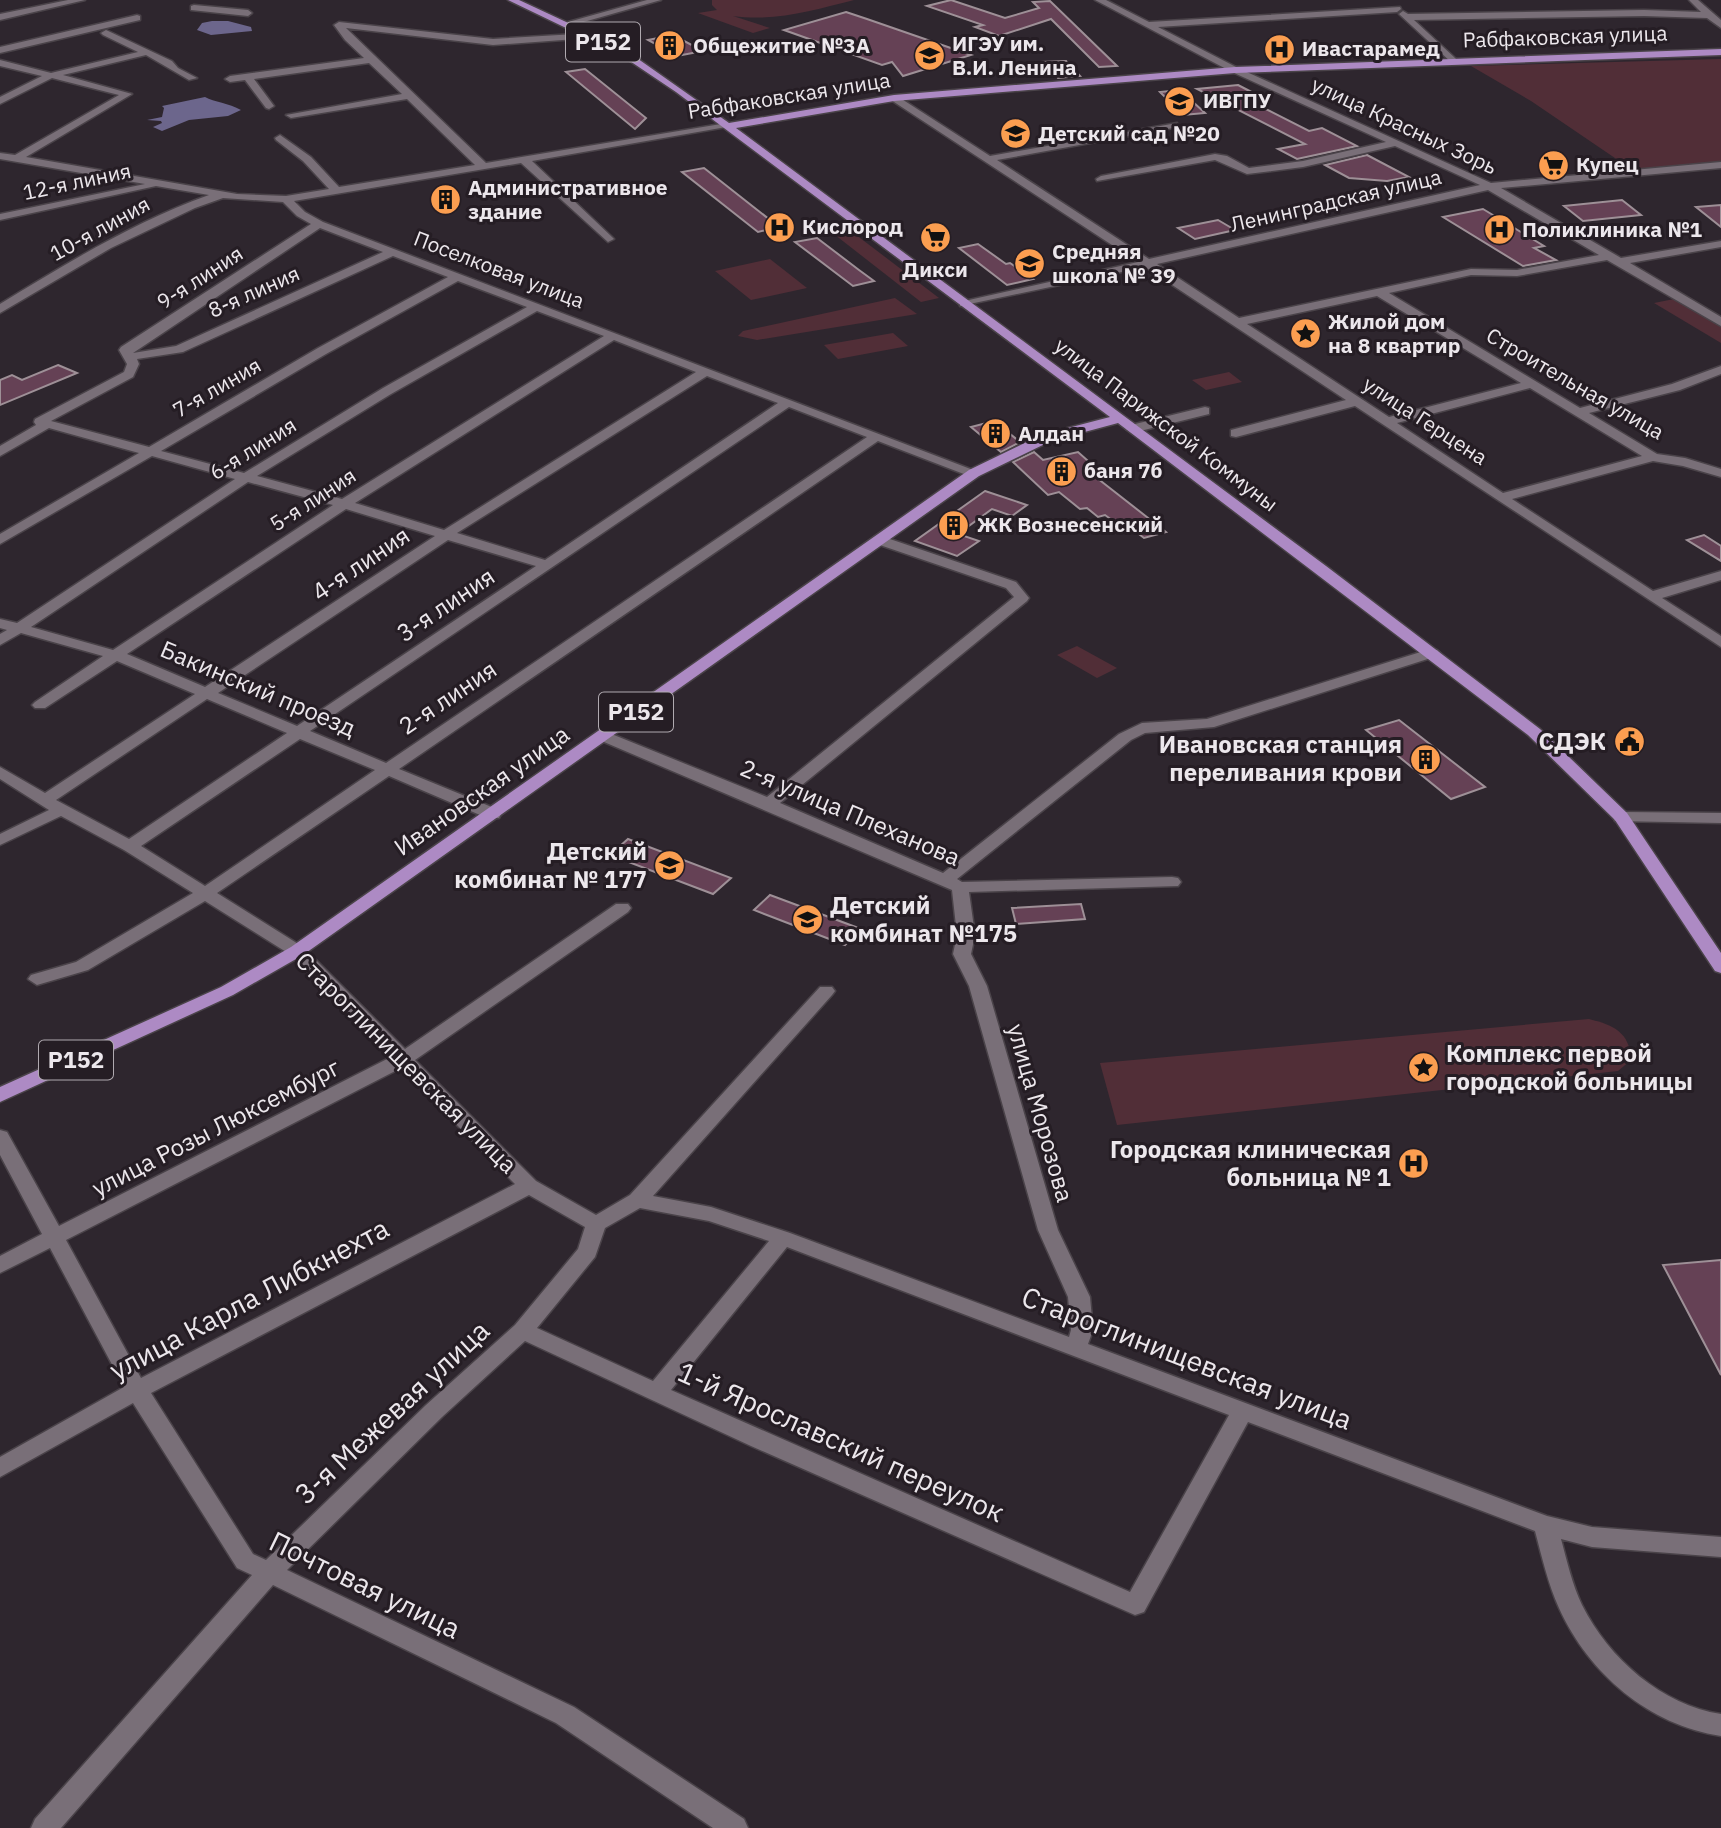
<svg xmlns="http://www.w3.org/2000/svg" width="1721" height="1828" viewBox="0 0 1721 1828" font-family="'IBM Plex Sans',sans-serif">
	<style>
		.green { fill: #512e37 }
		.water { fill: #6c668c }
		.building { fill: #654155; stroke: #9e9097; stroke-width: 2 }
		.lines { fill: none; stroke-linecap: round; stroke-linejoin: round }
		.minor-casing { stroke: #4a4349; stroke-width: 3 }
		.major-casing { stroke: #4a4349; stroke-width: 3 }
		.minor { fill: #796f78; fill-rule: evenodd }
		.major { fill: #ad8ac4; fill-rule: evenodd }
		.labels { text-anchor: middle; stroke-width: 6; stroke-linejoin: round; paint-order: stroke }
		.far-street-label { font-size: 21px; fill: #ece7ec; stroke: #251d24 }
		.far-poi-label { font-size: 21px; font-weight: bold; fill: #ece7ec; stroke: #251d24; text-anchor: start }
		.shield { fill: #251d24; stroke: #b0aab0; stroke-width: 2 }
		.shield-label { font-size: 23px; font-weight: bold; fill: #ece7ec }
		.street-label { font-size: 24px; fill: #ece7ec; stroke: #251d24 }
		.poi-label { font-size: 24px; font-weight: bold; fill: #ece7ec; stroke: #251d24; text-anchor: end }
		.near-street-label { font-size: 28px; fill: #ece7ec; stroke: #251d24 }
	</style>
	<rect width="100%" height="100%" fill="#2e262e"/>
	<g class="green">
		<path d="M712,0H854C814,10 775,22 733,16L770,28L753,33L698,13L717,10L712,5Z"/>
		<path d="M1721,59V166L1637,173L1531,101L1471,66Z"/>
		<path d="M847,228L939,298L921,302L830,231Z"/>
		<path d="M770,259L807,288L751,300L715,271Z"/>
		<path d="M895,298L917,314L757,340L738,336L743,331Z"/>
		<path d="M1674,299L1721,327V343L1654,303Z"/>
		<path d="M893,333L908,346L838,359L824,345Z"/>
		<path d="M1229,372L1242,382L1206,390L1192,380Z"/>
		<path d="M1077,646L1117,668L1097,678L1057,655Z"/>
		<path d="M1589,1019C1613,1025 1630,1032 1631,1060L1618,1071L1117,1125L1100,1063Z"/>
	</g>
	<g class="water">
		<path d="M212,21H228L251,27L252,31L211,35L197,30L202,23Z"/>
		<path d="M205,97C214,102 229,103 241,110L228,116L189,120L162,131L153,127L162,123L161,121L147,120L162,117L164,108L162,106Z"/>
	</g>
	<g class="building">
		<path d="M951,0L1005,18L1039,8L1033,2L1050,1L1117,66L1099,67L1051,19L999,36L975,27L983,25L927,6Z"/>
		<path d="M846,12L867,19L971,55L903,76L892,62L882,65L784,30Z"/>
		<path d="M673,35L703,51L677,56L648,40Z"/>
		<path d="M1066,61L1080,76L1058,78L1043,62Z"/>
		<path d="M585,69L646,118L635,129L566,72Z"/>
		<path d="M1238,85L1265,99L1252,102L1309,131L1322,128L1357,146L1297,159L1278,149L1305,144L1197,89Z"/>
		<path d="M1180,90L1205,113L1183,115L1160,92Z"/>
		<path d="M1367,155L1409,177L1387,181L1349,178L1325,165Z"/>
		<path d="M704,168L779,227L758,232L682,172Z"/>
		<path d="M1622,200L1641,215L1583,221L1564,206Z"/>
		<path d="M1721,205V227L1696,207Z"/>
		<path d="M1483,209L1544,246L1534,248L1556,260L1523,266L1443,217Z"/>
		<path d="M1218,220L1235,230L1195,239L1178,228Z"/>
		<path d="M817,238L859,270L874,281L853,286L795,242Z"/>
		<path d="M978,244L1006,264L1010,263L1033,279L1007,285L959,248Z"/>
		<path d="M58,365L77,373L0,405V380L12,375L22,380Z"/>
		<path d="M994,421L1020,442L1001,452L971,427Z"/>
		<path d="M1034,452L1043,460L1078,452L1105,476L1097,478L1166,532L1144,538L1122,521L1116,523L1105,515L1098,517L1087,508L1080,509L1059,492L1048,495L1013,462Z"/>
		<path d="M985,491L1027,505L1012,516L992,509L958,534L979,541L957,556L915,541Z"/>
		<path d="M1704,535L1721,546V561L1687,540Z"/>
		<path d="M1399,720L1485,787L1451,799L1366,730Z"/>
		<path d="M628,839L731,878L713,894L610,855Z"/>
		<path d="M770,895L861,929L845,945L754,910Z"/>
		<path d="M1081,904L1085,919L1016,924L1012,908Z"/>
		<path d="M1721,1260V1375L1663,1265Z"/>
	</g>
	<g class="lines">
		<defs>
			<g id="minor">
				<path d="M68,0H85L0,20V14Z"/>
				<path d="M647,0H661L566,27L561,24Z"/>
				<path d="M1095,0H1106L1149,22L1400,7L1401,9L1397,12L1158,27L1238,68L1491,183L1721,162V168L1501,188L1621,258L1721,241V247L1630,263L1721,317V326L1607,260L1517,276L1471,275L1389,293L1580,408L1672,384L1721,366V374L1680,390L1589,413L1657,454L1685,458L1721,469V477L1683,466L1653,461L1512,499L1653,591L1721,571V580L1662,598L1721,636V647L1355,406L1236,437L1231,436V430L1346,400L1145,267L960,306V302L1138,262L891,100V96H897L990,156L1177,123V127L1173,128L997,160L1149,259L1480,185L1395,146L1303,167L1247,174L1215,160L1097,181L1096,179L1101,176L1215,154L1227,156L1249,168L1303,161L1386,142L1232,72ZM1488,190L1599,255L1517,270L1471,269L1239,318L1157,264ZM1377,296L1521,383L1389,417L1247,324ZM1530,388L1642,456L1503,493L1397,423Z"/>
				<path d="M1689,0H1698L1721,20V28L1707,18L1644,16L1414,20L1455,58L1457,60L1452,63L1399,14L1403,11L1408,14L1644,10L1701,12Z"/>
				<path d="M194,5L248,10L252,13L248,16L191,10V6Z"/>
				<path d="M137,15L140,16V20L0,53V47Z"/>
				<path d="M339,22L493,39L593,33V37L590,38L493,45L346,28L486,163L727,123L732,126L532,161L612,237L614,239L608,242L521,163L294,201L305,212L323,222L981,473L979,476H969L878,441L399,769L499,810L501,814L499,818H487L389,776L217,893L303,947L405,1049L616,904H628L631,908L628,912L415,1060L536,1181L596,1215L630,1195L820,987H832L835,991L832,995L653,1196L711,1207L790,1233L1069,1337L1071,1330L1068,1297L1038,1230L969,986L953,954L957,935L952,890L597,739L595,736L603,731L609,733L767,797L1014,597L1006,588L874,543V537H884L1016,582L1029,598L1027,601L780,803L943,873L1119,734L1142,723L1207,719L1427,650H1437L1440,653L1437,656L1214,727L1145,733L1131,740L957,879L962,882L1172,877L1178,878L1181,882L1178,886L969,892L975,935L971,954L987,986L1058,1230L1090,1297L1093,1330L1088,1344L1547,1516L1592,1527L1721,1537V1557L1592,1547L1561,1539C1567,1561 1572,1584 1582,1605C1609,1659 1662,1705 1721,1714V1736C1649,1725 1589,1674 1559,1608C1548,1584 1542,1557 1535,1531L1248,1422L1144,1612L1135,1615L751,1446L525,1341L442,1417L287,1570L574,1707L744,1819L748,1828H713L556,1723L273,1585L61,1828H31L35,1819L252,1575L237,1568L133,1403L0,1477V1457L124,1387L50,1248L0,1273V1256L42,1234L0,1155V1130L7,1132L59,1226L391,1057L291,955L205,901L88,970L37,985L28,979L31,975L76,962L193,893L124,850L61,816L0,845V834L49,810L0,779V767L45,793L195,694L117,661L45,708H35L32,705L35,702L103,656L21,633L0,645V634L7,630L0,628V619L17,623L235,479L152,456L0,544V534L139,453L49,428L0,456V446L36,425L34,422L35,419L124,372L127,364L119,350L121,347L311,224L297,216L283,202L223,198L195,208L111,248L0,313V304C67,263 134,222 209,195L156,186L0,220V214L145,184L0,159V153L15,155L119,95L52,78L0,104V97L42,76L0,66V60L51,73L138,52L103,35L101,33L106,30L172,61L178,68L197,78L189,80L146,55L63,75L132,94L26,157L237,194L286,196L329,189L303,161L276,140L275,138L280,135L311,157L339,187L475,165L407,99L291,118L286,115L402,94L369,63L254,79L274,106L269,109L266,108L245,80L230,82L225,79L230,76L364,58L345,40L334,25ZM320,228L383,252L176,346L133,353ZM393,256L448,277L318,348L149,447L51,421L133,377L139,364L137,359L183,352ZM458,281L527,307L383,388L244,473L161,451L326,354ZM537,311L604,336L342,499L257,476L391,394ZM614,340L696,372L444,530L355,503ZM707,376L778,403L545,560L457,533ZM789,407L867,437L386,763L310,731ZM248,482L333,505L113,650L31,627ZM346,509L435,536L205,687L127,654ZM448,540L536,566L297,726L218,693ZM207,699L287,733L129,839L56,800ZM300,739L375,770L205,886L141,846ZM401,1068L515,1184L141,1378L66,1240ZM529,1195L585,1227L578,1249L515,1325L426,1405L266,1560L253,1554L151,1393ZM640,1208L709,1221L769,1241L653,1381L537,1328L595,1257L605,1228ZM787,1247L1229,1415L1130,1592L671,1390Z"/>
				<path d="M1205,407L1209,408V414L1132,433L1126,429L1127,426Z"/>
				<path d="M1621,812L1721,813V823L1615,821L1613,817L1615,813Z"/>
			</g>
			<path id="major" d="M508,0H519L624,49L729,123L894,95L1235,67L1721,49V55L1235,73L894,101L736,128L1326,566L1540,729L1627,813L1721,953V973L1715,971L1615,820L1528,735L1118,423L1051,441L979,476L303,955L233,995L0,1102V1087L221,987L291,947L969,470L1041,435L1110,417L676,92L618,53Z"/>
		</defs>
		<use href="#minor" class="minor-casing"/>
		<use href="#major" class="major-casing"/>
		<use href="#minor" class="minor"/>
		<use href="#major" class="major"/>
	</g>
	<defs>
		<symbol id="building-disc" viewBox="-11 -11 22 22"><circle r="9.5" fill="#fb9e50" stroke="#251d24"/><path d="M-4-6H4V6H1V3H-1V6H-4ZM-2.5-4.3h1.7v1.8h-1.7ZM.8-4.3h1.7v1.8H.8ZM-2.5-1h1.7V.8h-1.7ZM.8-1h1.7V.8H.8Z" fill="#111"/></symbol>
		<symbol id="hospital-disc" viewBox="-11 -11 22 22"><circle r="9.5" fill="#fb9e50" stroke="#251d24"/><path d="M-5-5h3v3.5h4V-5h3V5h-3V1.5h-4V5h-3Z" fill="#111"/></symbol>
		<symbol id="university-disc" viewBox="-11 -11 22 22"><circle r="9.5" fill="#fb9e50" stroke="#251d24"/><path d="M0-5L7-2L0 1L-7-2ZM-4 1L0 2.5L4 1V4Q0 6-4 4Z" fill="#111"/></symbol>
		<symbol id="school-disc" viewBox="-11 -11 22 22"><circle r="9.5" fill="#fb9e50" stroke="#251d24"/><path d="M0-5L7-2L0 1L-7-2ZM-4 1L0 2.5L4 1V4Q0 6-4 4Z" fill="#111"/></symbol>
		<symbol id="supermarket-disc" viewBox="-11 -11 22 22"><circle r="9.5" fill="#fb9e50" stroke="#251d24"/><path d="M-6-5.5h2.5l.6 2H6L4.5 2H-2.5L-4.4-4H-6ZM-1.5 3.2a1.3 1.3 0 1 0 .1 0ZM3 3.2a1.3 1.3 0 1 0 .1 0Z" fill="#111"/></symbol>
		<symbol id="sight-disc" viewBox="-11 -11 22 22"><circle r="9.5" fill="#fb9e50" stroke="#251d24"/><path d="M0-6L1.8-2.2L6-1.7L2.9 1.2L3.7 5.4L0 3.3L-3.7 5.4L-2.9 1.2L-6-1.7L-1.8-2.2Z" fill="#111"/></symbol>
		<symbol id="civic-disc" viewBox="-11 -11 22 22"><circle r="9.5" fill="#fb9e50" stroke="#251d24"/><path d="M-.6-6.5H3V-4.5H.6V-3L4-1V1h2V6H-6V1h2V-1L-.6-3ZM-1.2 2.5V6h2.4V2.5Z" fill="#111"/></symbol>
	</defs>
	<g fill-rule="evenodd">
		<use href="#building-disc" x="652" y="28" width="35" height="35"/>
		<use href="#hospital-disc" x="1262" y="32" width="35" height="35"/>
		<use href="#university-disc" x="912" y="38" width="35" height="35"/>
		<use href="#university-disc" x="1162" y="84" width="35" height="35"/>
		<use href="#school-disc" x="998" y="116" width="35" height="35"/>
		<use href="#supermarket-disc" x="1536" y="148" width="35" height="35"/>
		<use href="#building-disc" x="428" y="182" width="35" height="35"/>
		<use href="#hospital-disc" x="762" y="210" width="35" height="35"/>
		<use href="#hospital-disc" x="1482" y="212" width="35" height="35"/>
		<use href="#supermarket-disc" x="918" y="220" width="35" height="35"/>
		<use href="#school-disc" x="1012" y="246" width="35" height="35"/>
		<use href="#sight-disc" x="1288" y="316" width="35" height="35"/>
		<use href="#building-disc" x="978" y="416" width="35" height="35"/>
		<use href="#building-disc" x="1044" y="454" width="35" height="35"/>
		<use href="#building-disc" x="936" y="508" width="35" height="35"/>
		<use href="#civic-disc" x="1612" y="724" width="35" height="35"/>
		<use href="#building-disc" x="1408" y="742" width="35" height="35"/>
		<use href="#school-disc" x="652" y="848" width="35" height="35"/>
		<use href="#school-disc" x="790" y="902" width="35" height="35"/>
		<use href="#sight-disc" x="1406" y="1050" width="35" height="35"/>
		<use href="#hospital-disc" x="1396" y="1146" width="35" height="35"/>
	</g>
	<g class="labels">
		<g class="far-street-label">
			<text transform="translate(1565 37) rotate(-2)" y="7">Рабфаковская улица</text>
			<text transform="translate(789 96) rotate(-9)" y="7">Рабфаковская улица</text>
			<text transform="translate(1404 126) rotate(25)" y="7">улица Красных Зорь</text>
			<text transform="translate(77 182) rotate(-12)" y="7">12-я линия</text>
			<text transform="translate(1336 201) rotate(-13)" y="7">Ленинградская улица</text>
			<text transform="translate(100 229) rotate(-29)" y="7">10-я линия</text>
			<text transform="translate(499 270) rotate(21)" y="7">Поселковая улица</text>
			<text transform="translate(200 278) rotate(-33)" y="7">9-я линия</text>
			<text transform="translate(254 292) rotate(-24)" y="7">8-я линия</text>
			<text transform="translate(1575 384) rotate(30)" y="7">Строительная улица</text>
			<text transform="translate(217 388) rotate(-30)" y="7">7-я линия</text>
			<text transform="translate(1425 421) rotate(33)" y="7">улица Герцена</text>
			<text transform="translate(1166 425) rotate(37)" y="7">улица Парижской Коммуны</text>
			<text transform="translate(253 449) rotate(-32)" y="7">6-я линия</text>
			<text transform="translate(313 500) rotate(-33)" y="7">5-я линия</text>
		</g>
		<g class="far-poi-label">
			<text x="952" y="51">ИГЭУ им.<tspan x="952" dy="24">В.И. Ленина</tspan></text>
			<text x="693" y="53">Общежитие №3А</text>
			<text x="1302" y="56">Ивастарамед</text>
			<text x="1203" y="108">ИВГПУ</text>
			<text x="1038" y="141">Детский сад №20</text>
			<text x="1576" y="172">Купец</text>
			<text x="468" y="195">Административное<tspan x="468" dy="24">здание</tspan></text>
			<text x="802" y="234">Кислород</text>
			<text x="1522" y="237">Поликлиника №1</text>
			<text x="1052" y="259">Средняя<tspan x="1052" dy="24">школа № 39</tspan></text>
			<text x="935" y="277" text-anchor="middle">Дикси</text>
			<text x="1328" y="329">Жилой дом<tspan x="1328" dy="24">на 8 квартир</tspan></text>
			<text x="1018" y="441">Алдан</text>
			<text x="1084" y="478">баня 7б</text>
			<text x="977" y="532">ЖК Вознесенский</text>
		</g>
		<g class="shield">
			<rect x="566" y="22.5" width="74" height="39" rx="5"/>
			<rect x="599" y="692.5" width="74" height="39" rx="5"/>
			<rect x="39" y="1040.5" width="74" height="39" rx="5"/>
		</g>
		<g class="shield-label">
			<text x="603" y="50">Р152</text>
			<text x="636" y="720">Р152</text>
			<text x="76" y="1068">Р152</text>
		</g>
		<g class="street-label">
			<text transform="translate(361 564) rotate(-34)" y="8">4-я линия</text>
			<text transform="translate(446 605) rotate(-34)" y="8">3-я линия</text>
			<text transform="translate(258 689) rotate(23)" y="8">Бакинский проезд</text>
			<text transform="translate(448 698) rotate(-34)" y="8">2-я линия</text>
			<text transform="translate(482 791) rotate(-35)" y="8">Ивановская улица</text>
			<text transform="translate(850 813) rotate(23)" y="8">2-я улица Плеханова</text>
			<text transform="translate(406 1063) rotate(45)" y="8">Староглинищевская улица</text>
			<text transform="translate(1040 1113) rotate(74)" y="8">улица Морозова</text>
			<text transform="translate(216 1128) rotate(-27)" y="8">улица Розы Люксембург</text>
		</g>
		<g class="poi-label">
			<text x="1606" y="750">СДЭК</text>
			<text x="1402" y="753">Ивановская станция<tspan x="1402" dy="28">переливания крови</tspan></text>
			<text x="647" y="860">Детский<tspan x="647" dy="28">комбинат № 177</tspan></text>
			<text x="830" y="914" text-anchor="start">Детский<tspan x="830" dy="28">комбинат №175</tspan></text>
			<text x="1446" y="1062" text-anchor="start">Комплекс первой<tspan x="1446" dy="28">городской больницы</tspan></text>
			<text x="1391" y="1158">Городская клиническая<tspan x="1391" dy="28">больница № 1</tspan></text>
		</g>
		<g class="near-street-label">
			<text transform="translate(249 1299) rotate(-28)" y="10">улица Карла Либкнехта</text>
			<text transform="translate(1187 1358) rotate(21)" y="10">Староглинищевская улица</text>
			<text transform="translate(392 1412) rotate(-43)" y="10">3-я Межевая улица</text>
			<text transform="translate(841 1442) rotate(24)" y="10">1-й Ярославский переулок</text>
			<text transform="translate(365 1585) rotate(26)" y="10">Почтовая улица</text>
		</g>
	</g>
</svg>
